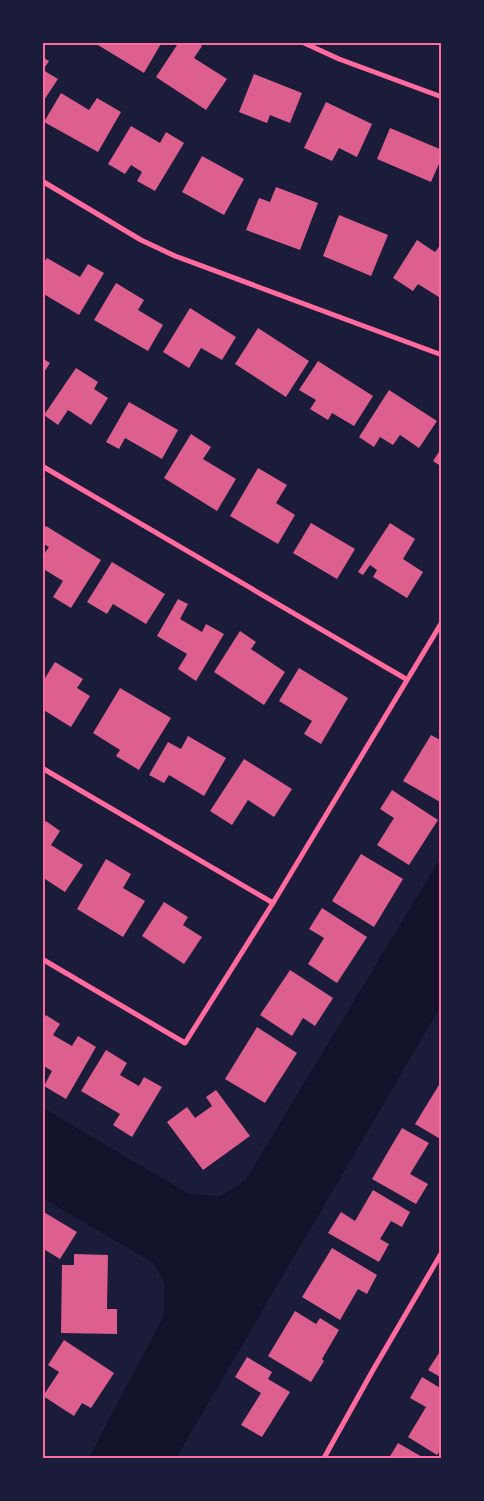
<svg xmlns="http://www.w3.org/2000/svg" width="484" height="1501" viewBox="0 0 484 1501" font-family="Manrope,sans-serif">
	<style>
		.water { fill: #12122b }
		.building { fill: #dd5f8e }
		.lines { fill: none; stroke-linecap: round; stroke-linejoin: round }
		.minor { stroke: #ff6b9d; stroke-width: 5 }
		.neatline { fill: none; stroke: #ff6b9d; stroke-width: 2 }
	</style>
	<rect width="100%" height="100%" fill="#1b1b3a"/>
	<path class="water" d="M441,857V1006L176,1458H84L90,1456L164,1315V1282L153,1263L43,1198V1108L189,1194L220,1196L245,1181Z"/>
	<g class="building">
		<path d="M93,42H162L144,73Z"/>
		<path d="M179,42H197L202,46L194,58L227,79L206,110L156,77Z"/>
		<path d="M42,57L49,61L43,70L58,79L42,103Z"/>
		<path d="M254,74L302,93L290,123L270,115L267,123L239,112Z"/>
		<path d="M61,93L89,110L97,98L121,112L98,152L44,122Z"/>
		<path d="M326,102L372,124L357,157L339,148L332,161L304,148Z"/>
		<path d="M131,126L160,143L166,132L184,143L155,191L137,181L142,172L131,165L125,174L108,164Z"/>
		<path d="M390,128L442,150V157L431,182L377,159Z"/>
		<path d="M202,156L244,179L224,215L182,192Z"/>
		<path d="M276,187L318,203L300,250L246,230L259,198L270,202Z"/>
		<path d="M339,215L388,235L371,276L323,256Z"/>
		<path d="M417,240L435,252L442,243V299L418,284L413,291L393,278Z"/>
		<path d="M47,258L80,277L88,264L104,273L79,315L42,293V265Z"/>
		<path d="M116,283L144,300L138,310L163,325L148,351L94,320Z"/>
		<path d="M190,308L236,337L222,360L201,348L189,368L163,352Z"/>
		<path d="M258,328L309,361L286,397L235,364Z"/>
		<path d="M42,358L50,363L42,375Z"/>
		<path d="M318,361L373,396L354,426L332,413L328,420L310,409L316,400L299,390Z"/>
		<path d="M76,368L98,382L94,389L108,398L91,425L68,410L58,425L44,415Z"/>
		<path d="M389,390L437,421L419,448L400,435L393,445L380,437L374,447L359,437Z"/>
		<path d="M129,402L178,430L162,459L125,438L119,449L106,442Z"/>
		<path d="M191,434L211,447L203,459L236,479L217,511L164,478Z"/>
		<path d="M442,447V467L433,461Z"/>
		<path d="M258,468L287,485L276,503L295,515L278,544L230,516Z"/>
		<path d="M311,523L355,549L337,579L293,553Z"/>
		<path d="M390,523L415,539L403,559L423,572L407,598L373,577L377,570L370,565L363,575L358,572Z"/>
		<path d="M46,526L101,560L71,608L53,597L63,581L42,568V557L49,547L42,543V532Z"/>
		<path d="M112,562L165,594L146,624L113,604L107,614L87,602Z"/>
		<path d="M178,599L188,604L180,619L202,632L206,624L224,634L196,681L178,669L187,654L157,636Z"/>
		<path d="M240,631L256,642L251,649L285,672L264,705L214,672Z"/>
		<path d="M55,662L83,679L77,688L90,696L71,727L42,709V683Z"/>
		<path d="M299,668L348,698L321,744L304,734L312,721L279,701Z"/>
		<path d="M120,688L171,718L139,770L116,756L120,750L93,733Z"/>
		<path d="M431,735L442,741V803L403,781Z"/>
		<path d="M188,736L226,758L204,796L169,775L164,783L149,775L168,742L181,749Z"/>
		<path d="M244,759L292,789L274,817L248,800L232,825L210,811Z"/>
		<path d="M392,790L438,820L409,865L377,845L394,818L380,809Z"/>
		<path d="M46,821L60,831L51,845L83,865L65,892L42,877V826Z"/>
		<path d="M361,854L403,879L374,927L332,901Z"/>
		<path d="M106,859L131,874L123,888L145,901L123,937L77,909Z"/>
		<path d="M164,902L188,917L183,925L202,937L184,964L142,936Z"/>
		<path d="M322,908L367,937L337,983L308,964L324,938L309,929Z"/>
		<path d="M290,970L333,998L315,1026L303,1018L292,1036L260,1015Z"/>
		<path d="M46,1015L60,1024L53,1035L72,1046L78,1036L96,1047L66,1099L44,1086L52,1071L42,1065V1021Z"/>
		<path d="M257,1027L297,1053L265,1103L225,1079Z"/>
		<path d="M106,1050L127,1063L120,1075L139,1086L144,1077L162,1087L132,1137L113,1125L120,1114L81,1091Z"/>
		<path d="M442,1080V1140L415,1124Z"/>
		<path d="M216,1090L250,1136L203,1170L167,1122L187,1107L195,1118L212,1106L206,1097Z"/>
		<path d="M402,1128L429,1143L410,1174L428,1184L416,1204L372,1179Z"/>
		<path d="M373,1190L410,1212L402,1227L391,1221L380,1239L389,1244L379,1262L328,1233L341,1212L355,1221Z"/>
		<path d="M42,1211L77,1232L60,1259L42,1248Z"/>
		<path d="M332,1248L377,1275L367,1294L358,1289L340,1320L302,1297Z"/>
		<path d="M74,1254L108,1255L107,1309H117V1334L61,1333L62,1265H74Z"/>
		<path d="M295,1311L316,1324L320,1318L339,1330L322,1359L324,1361L311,1382L268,1356Z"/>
		<path d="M64,1340L114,1373L91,1408L82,1403L74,1416L43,1396L59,1372L48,1365Z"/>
		<path d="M439,1353L442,1354V1378L428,1370Z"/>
		<path d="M247,1357L272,1372L268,1379L290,1392L262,1437L241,1425L261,1393L235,1377Z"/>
		<path d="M422,1377L442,1389V1448L437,1455L408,1437L426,1407L410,1398Z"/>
		<path d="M398,1443L424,1458H389Z"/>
	</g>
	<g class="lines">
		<g class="minor">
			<path d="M302,42L339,59L442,97"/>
			<path d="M42,181L141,240L175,256L442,355"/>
			<path d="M42,466L406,679"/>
			<path d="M42,768L273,903"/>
			<path d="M42,959L185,1043L273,903L442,622"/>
			<path d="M324,1458L373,1370L442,1252"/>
		</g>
	</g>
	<rect width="484" height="1501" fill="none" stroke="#1b1b3a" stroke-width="88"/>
	<rect x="44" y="44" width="396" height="1413" class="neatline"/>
</svg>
